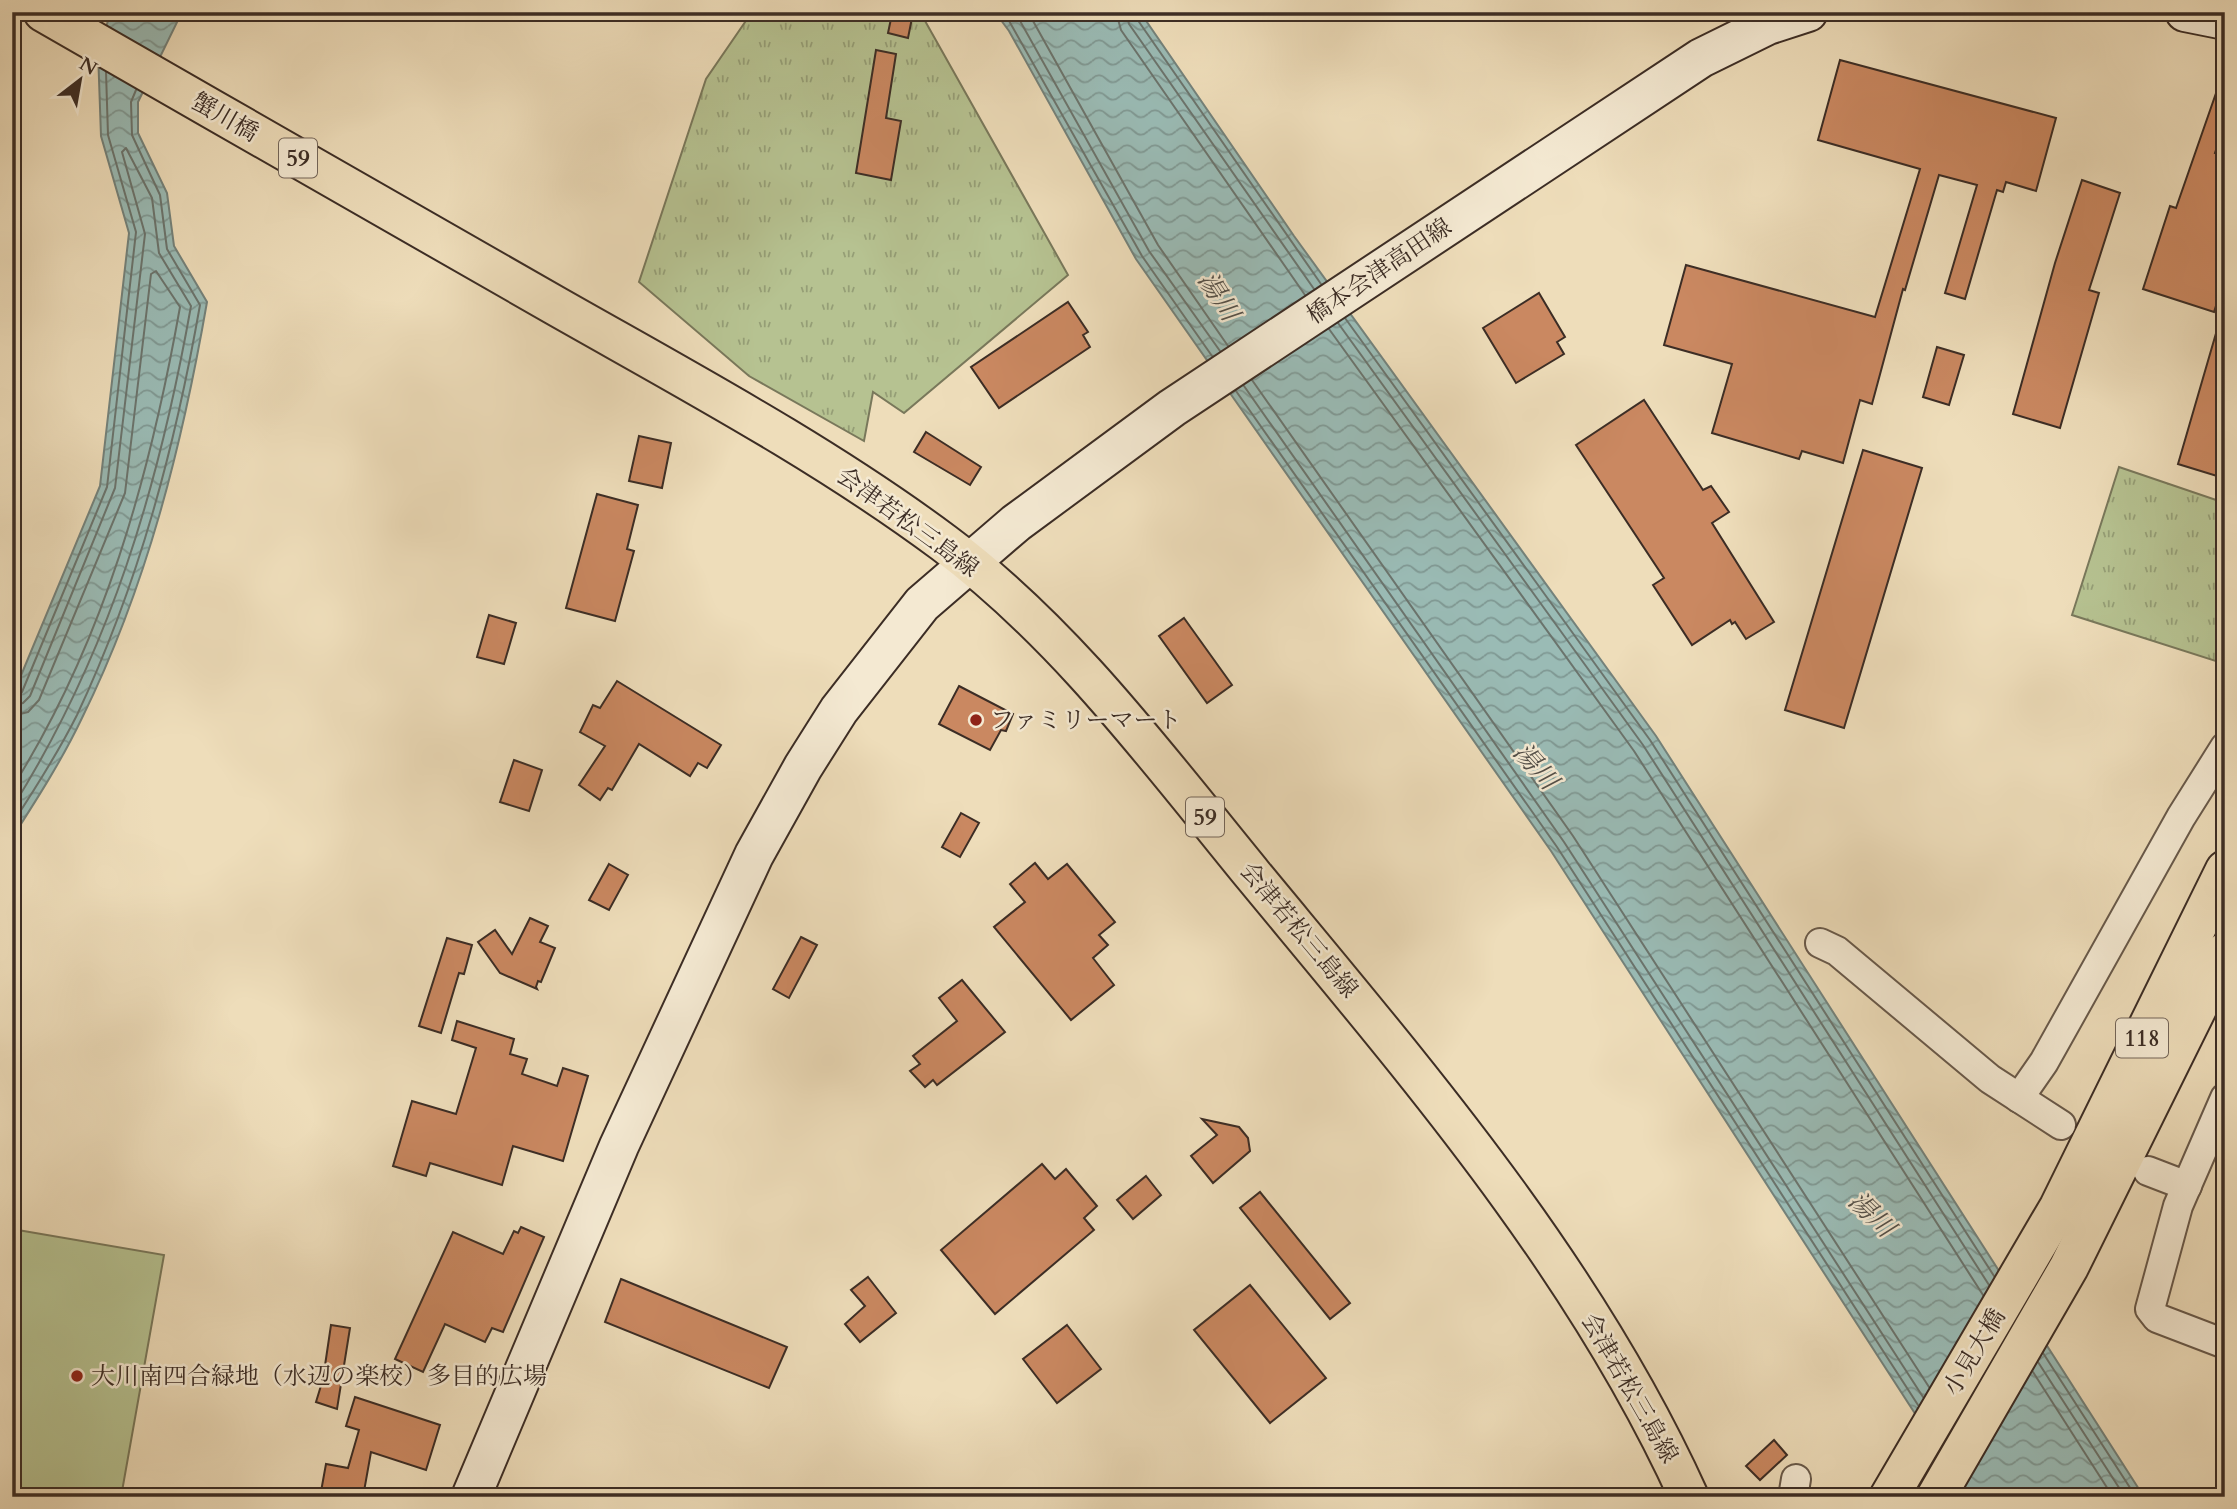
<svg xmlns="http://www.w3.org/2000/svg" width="2237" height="1509" viewBox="0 0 2237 1509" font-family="Cardo,'Noto Serif JP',serif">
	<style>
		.grass { fill: url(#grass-tufts); stroke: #79785b; stroke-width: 2 }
		.pitch { fill: #b6c291; stroke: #79785b; stroke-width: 2 }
		.water { fill: url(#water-waves); stroke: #74827b; stroke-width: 2 }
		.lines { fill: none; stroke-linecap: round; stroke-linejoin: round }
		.shore { stroke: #6b746d; stroke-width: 2 }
		.building { fill: #ca8861; stroke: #3c2d25; stroke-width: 2 }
		.street-casing { stroke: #68594a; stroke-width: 32 }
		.secondary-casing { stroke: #3c2d25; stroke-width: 42 }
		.primary-casing { stroke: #3c2d25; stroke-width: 42 }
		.highway-casing { stroke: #3c2d25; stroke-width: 42 }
		.street { stroke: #f4e9d2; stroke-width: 28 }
		.secondary { stroke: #f4e9d2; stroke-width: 38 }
		.primary { stroke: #eeddba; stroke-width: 38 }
		.highway { stroke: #eeddba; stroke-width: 38 }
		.poi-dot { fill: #8f2418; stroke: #f4e9d2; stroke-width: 2.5 }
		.labels { text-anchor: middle; stroke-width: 5; stroke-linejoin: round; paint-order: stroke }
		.shield { fill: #f4e9d2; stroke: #736559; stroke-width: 2 }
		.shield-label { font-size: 23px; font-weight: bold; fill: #3c2d25 }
		.street-label { font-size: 24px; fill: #3c2d25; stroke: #f4e9d2 }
		.poi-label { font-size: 24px; fill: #3c2d25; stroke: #f4e9d2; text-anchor: start }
		.water-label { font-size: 26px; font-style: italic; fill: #545049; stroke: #f4e9d2 }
	</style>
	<defs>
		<pattern id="grass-tufts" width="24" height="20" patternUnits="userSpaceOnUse" patternTransform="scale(1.75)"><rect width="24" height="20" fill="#b6c291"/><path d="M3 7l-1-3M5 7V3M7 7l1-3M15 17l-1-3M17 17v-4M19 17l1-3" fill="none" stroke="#959e76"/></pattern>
		<pattern id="water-waves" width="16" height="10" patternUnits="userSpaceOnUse" patternTransform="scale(1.75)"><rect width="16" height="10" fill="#9abbb5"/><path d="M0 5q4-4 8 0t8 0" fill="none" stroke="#7f9893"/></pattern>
	</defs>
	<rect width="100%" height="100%" fill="#eeddba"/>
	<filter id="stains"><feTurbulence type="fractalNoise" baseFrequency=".00286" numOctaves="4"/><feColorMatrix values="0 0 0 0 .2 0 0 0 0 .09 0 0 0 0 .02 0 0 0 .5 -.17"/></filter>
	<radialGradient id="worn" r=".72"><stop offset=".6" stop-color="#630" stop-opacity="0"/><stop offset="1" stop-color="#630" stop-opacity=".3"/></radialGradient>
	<g class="grass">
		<path d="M752,12H920L1068,275L904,413L873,392L864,441L749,376L639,282L706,79Z"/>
		<path d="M2119,467L2225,503V664L2072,615Z"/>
	</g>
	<path class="pitch" d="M12,1229L164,1255L121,1497H12Z"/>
	<g class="water">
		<path d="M111,12H182L138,102V133L167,193L174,246L207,302C182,446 147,586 82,718C62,760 37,799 12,838V697L100,486L129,233L101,136L98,51Z"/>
		<path d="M995,12H1140L1294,236L1656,736L2144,1497H1969L1551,851L1136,259L1009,31Z"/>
	</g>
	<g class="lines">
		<g class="shore">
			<path d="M1004,12L1142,256L1212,356"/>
			<path d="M1015,12L1149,251L1220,351"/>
			<path d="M1028,12L1158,245L1228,346"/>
			<path d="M1116,12L1121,30L1305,295"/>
			<path d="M1126,12L1129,24L1314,289"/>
			<path d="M1135,12L1137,19L1321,284"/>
			<path d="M1345,318L1650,740L1994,1276"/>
			<path d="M1338,323L1643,745L1989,1285"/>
			<path d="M1329,329L1634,751L1983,1295"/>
			<path d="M1252,380L1573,836L1929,1387"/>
			<path d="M1244,386L1564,842L1923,1397"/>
			<path d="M1236,391L1557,847L1918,1405"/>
			<path d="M12,697L22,692L107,487L136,232L108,135L106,72"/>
			<path d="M12,706L23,703L30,696L115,488L145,234L122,152L126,148L152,198L159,253L191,306C159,486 110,652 12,808"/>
			<path d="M12,716L28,712L39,700L125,493L151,274L156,271L180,307C150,476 104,642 12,788"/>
			<path d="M12,824C35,789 58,753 77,715C139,583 175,447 200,305L167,249L160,195L132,135L131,102L136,90"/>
			<path d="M2043,1353L2136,1497"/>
			<path d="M2038,1362L2125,1497"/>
			<path d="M2033,1372L2113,1497"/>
		</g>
	</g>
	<g class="building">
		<path d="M892,14L912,18L908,38L888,33Z"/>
		<path d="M876,50L896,54L886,118L901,121L891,180L856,173Z"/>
		<path d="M1840,60L2056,118L2036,191L2006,182L2003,192L1997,190L1965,299L1945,293L1977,185L1939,175L1905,290L1903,289L1872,404L1860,400L1843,463L1802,451L1799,459L1712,433L1732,364L1664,345L1686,265L1875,317L1920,169L1818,140Z"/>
		<path d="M2222,76H2225V123L2215,153L2225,155V278L2214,312L2143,289L2170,206L2176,208Z"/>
		<path d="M2082,180L2120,193L2089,290L2099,293L2060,428L2013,414L2055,263Z"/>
		<path d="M1539,293L1565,337L1557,342L1564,354L1516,383L1483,328Z"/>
		<path d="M1068,302L1088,332L1083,335L1090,347L999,408L971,367Z"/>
		<path d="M2219,323H2225V448L2217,476L2178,464Z"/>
		<path d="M1937,347L1964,355L1949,405L1923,397Z"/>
		<path d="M1644,400L1703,490L1711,486L1729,512L1712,523L1774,622L1746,639L1735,622L1732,624L1730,620L1692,645L1653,585L1664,578L1576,445Z"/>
		<path d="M926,432L981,467L970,485L914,452Z"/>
		<path d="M639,436L671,443L662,488L629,481Z"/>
		<path d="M1863,450L1922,468L1844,728L1785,710Z"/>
		<path d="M597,494L638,505L627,549L634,551L615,621L566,608Z"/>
		<path d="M489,615L516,623L504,664L477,657Z"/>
		<path d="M1184,618L1232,685L1207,703L1159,636Z"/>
		<path d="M617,681L721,745L707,768L698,763L690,776L639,744L612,790L608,788L600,800L579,785L605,746L580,732L593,705L600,708Z"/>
		<path d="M959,686L1013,714L1006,731L1001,730L990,750L939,724Z"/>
		<path d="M514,760L542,770L529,811L500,802Z"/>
		<path d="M961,813L979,823L960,857L942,847Z"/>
		<path d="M1035,863L1048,879L1067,864L1115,922L1099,935L1108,945L1093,958L1114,985L1071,1020L994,927L1025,902L1010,884Z"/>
		<path d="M609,864L628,875L609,910L589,900Z"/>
		<path d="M530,918L548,926L540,942L555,948L541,982L538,981L536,987L537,989L500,973L478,942L495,930L512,954Z"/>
		<path d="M801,937L817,945L789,998L773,989Z"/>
		<path d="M447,938L472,945L464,974L459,973L441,1033L419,1026Z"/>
		<path d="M962,980L1005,1032L937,1085L933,1080L925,1087L910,1071L920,1064L913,1056L957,1021L939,998Z"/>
		<path d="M457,1021L514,1039L510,1054L527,1059L522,1074L557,1086L563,1068L588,1076L563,1161L513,1146L502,1185L430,1163L426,1176L393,1166L412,1101L456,1114L476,1048L452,1040Z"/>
		<path d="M1202,1119L1239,1127L1248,1138L1250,1151L1213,1183L1191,1156L1217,1135Z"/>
		<path d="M1042,1164L1055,1179L1066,1169L1097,1206L1084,1218L1094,1230L995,1314L941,1250Z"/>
		<path d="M1146,1176L1161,1195L1133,1219L1117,1200Z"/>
		<path d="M1260,1192L1350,1303L1330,1319L1240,1208Z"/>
		<path d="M521,1227L544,1237L503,1332L492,1328L485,1342L445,1324L423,1372L395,1359L453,1232L503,1254L514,1231L518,1233Z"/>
		<path d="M868,1277L896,1313L860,1342L845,1324L865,1306L851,1290Z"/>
		<path d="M621,1279L787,1347L769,1388L605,1322Z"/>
		<path d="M1250,1285L1326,1378L1270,1423L1194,1330Z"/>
		<path d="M331,1325L350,1328L337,1409L316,1402L323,1379Z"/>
		<path d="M1067,1325L1101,1369L1057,1403L1023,1359Z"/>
		<path d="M355,1397L440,1425L426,1470L371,1452L363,1497H320L326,1464L348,1468L359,1430L346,1426Z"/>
		<path d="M1774,1440L1787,1455L1760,1480L1746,1466Z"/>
	</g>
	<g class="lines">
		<defs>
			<g id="street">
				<path d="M1820,943L1837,951L1990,1079L2061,1125"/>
				<path d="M2019,1098L2044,1062L2181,817L2225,747"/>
				<path d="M2225,1098L2178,1206L2150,1309L2157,1318L2225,1344"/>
				<path d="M2148,1171L2187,1186"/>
				<path d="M1793,1497L1796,1479"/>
			</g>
			<g id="secondary">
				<path d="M2185,12L2225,20"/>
				<path d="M471,1497L619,1146L754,855L803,767L839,710L922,604L1016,523L1172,408L1701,58L1768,25L1808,12"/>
			</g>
			<path id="primary" d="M43,12C214,110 385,209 556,306C688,381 823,453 944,543C1065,633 1158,759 1253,875C1414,1070 1584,1265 1689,1497"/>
			<g id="highway">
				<path d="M1889,1497L2059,1207L2225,870"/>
				<path d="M1936,1497L2069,1267L2225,952"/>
			</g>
		</defs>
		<use href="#street" class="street-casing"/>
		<use href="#secondary" class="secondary-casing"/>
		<use href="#primary" class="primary-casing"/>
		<use href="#highway" class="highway-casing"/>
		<use href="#street" class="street"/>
		<use href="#secondary" class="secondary"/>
		<use href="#primary" class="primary"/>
		<use href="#highway" class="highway"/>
	</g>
	<g class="poi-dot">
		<circle cx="976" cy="720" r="7"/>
		<circle cx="77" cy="1376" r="7"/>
	</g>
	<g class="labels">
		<g class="shield">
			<rect x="279" y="138.5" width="38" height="39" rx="5"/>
			<rect x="1186" y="797.5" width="38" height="39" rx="5"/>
			<rect x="2116" y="1018.5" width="52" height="39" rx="5"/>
		</g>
		<g class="shield-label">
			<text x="298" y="166">59</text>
			<text x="1205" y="825">59</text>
			<text x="2142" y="1046">118</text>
		</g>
		<g class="street-label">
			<text transform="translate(225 117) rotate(30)" y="8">蟹川橋</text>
			<text transform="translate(1379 271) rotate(-34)" y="8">橋本会津高田線</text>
			<text transform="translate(908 522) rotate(36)" y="8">会津若松三島線</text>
			<text transform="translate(1299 930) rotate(50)" y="8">会津若松三島線</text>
			<text transform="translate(1974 1352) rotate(-59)" y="8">小見大橋</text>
			<text transform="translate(1630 1388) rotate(60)" y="8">会津若松三島線</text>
		</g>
		<g class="poi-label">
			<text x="990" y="728">ファミリーマート</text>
			<text x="91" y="1384">大川南四合緑地（水辺の楽校）多目的広場</text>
		</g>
		<g class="water-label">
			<text transform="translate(1219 296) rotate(57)" y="9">湯川</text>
			<text transform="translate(1536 766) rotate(48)" y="9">湯川</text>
			<text transform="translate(1872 1214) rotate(44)" y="9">湯川</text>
		</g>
	</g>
	<rect width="2237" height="1509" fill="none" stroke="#eeddba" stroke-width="42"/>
	<rect x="14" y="14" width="2209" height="1481" fill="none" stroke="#3c2d25" stroke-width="3.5"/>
	<rect x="21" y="21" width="2195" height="1467" fill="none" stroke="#3c2d25" stroke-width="2"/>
	<g transform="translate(80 80) rotate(31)" stroke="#f4e9d2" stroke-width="5" paint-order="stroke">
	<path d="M0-5L12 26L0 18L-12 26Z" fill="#3c2d25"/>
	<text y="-10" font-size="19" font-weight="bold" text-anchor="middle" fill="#3c2d25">N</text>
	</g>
	<rect width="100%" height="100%" filter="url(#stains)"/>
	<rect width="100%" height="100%" fill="url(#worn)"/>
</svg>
